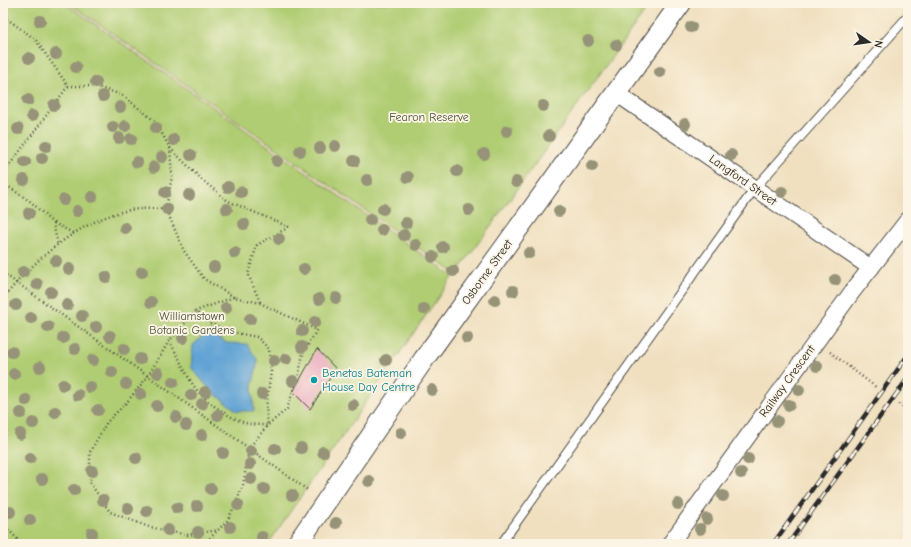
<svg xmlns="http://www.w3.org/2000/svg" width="911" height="547" viewBox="0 0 911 547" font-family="'Comic Neue',sans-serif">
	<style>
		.green { fill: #b0cd73; stroke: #6e7c4f }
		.water { fill: #60a3d4; stroke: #466780 }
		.building { fill: #e79fb8 }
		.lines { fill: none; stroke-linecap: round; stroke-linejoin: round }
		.service-casing { stroke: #494641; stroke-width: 10 }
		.minor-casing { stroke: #494641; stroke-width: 18 }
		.tertiary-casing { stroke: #494641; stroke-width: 22 }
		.path { stroke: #494641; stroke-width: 2.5; stroke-dasharray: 1 3; stroke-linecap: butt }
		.service { stroke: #fff; stroke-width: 8 }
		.minor { stroke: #fff; stroke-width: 16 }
		.tertiary { stroke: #fff; stroke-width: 20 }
		.rail-casing { stroke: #2b2b2b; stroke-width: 4.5 }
		.rail { stroke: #fcf5e5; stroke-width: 3; stroke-dasharray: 9; stroke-linecap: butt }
		.tree { fill: #969378 }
		.culture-dot { fill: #0f9aa8; stroke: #fcf5e5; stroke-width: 1.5 }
		.labels { text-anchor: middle; stroke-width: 3.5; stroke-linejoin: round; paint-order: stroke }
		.park-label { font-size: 12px; fill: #4c543d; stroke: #fcf5e5 }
		.street-label { font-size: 12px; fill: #2b2b2b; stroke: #fcf5e5 }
		.culture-label { font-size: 12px; fill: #0d838f; stroke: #fcf5e5; text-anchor: start }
	</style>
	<rect width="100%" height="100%" fill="#fcf5e5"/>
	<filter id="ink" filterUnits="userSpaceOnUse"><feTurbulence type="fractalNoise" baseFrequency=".025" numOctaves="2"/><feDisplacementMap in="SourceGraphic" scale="8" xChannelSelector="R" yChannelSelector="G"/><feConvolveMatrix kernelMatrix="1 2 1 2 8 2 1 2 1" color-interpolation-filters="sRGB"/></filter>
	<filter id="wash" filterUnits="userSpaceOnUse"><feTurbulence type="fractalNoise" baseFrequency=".012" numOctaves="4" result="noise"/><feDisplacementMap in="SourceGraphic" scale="16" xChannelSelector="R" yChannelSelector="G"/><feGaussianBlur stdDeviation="0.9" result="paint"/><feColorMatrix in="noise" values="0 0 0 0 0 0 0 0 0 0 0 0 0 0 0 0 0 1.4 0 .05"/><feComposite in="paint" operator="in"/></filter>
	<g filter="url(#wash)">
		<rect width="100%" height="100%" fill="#f0e0c0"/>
		<g class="green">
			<path d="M3,3H65L453,276L268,544H3Z"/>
			<path d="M69,3H651L456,274Z"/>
		</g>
		<path class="water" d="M207,332L227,343L247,344L258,361L252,387L254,411H237L210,390L191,367L193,345Z"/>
		<g id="blocks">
			<path class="building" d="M317,349L336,369L310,409L293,392Z"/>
		</g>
	</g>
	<g filter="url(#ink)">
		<use href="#blocks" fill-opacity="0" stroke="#494641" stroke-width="1"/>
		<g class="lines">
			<defs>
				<path id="service" d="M501,544L755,188L908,16"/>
				<g id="minor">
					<path d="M616,93L871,268"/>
					<path d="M670,544L852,292L908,220"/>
				</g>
				<path id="tertiary" d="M297,544L424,359L681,3"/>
			</defs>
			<use href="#service" class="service-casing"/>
			<use href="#minor" class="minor-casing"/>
			<use href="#tertiary" class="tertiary-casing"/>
			<g class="path">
				<path d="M3,18L10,21L35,39L68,86"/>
				<path d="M68,86H95L122,95L155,121L170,148L172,176L166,209L184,251L204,279L234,297"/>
				<path d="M170,148L201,179L228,201L289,227"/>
				<path d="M3,174L68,86"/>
				<path d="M3,183L31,202L53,223L58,245"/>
				<path d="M54,223L73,233"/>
				<path d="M3,273L309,491"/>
				<path d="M3,299C32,261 81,219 130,210C141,208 155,209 166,209"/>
				<path d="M260,302L248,274L257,245L289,227"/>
				<path d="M169,341C179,356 185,374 196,389C206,402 233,421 250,424C255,425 262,425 268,425L266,408L271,371L269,349L257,337L232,332L209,323L196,312"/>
				<path d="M830,352L877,388"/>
				<path d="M3,383L7,429L3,443"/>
				<path d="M899,404L908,412"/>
				<path d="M3,524L22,544"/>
				<path d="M204,544L228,520L243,486L249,448L268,425L287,409L299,374L303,353L317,330L260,303L234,297L196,311L169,341L148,376L127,402L107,422L90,452V483L110,512L149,527L188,535L218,530"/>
			</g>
			<use href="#service" class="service"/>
			<use href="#minor" class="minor"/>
			<use href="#tertiary" class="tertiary"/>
			<defs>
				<g id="rail">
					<path d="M773,544L908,355"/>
					<path d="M788,544L908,378"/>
				</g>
			</defs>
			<use href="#rail" class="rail-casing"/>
			<use href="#rail" class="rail"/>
		</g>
		<g class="tree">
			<circle cx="40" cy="21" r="6"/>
			<circle cx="691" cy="27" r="6"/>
			<circle cx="588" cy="41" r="6"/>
			<circle cx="616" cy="45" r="6"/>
			<circle cx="56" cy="54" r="6"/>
			<circle cx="29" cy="58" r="6"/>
			<circle cx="76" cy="67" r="6"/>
			<circle cx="660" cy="72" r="6"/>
			<circle cx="96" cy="82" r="6"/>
			<circle cx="103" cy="96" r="6"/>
			<circle cx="28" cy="100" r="6"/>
			<circle cx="54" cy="105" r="6"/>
			<circle cx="543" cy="106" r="6"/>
			<circle cx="120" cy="107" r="6"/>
			<circle cx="32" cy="116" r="6"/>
			<circle cx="685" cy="124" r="6"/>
			<circle cx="125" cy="126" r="6"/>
			<circle cx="113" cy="127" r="6"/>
			<circle cx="156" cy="128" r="6"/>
			<circle cx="18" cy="129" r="6"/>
			<circle cx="507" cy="131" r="6"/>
			<circle cx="549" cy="136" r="6"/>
			<circle cx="119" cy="138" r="6"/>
			<circle cx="131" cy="139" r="6"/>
			<circle cx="174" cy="140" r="6"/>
			<circle cx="46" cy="146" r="6"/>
			<circle cx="335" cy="146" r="6"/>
			<circle cx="320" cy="148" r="6"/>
			<circle cx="300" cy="151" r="6"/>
			<circle cx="484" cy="154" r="6"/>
			<circle cx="191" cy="155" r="6"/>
			<circle cx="731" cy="155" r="6"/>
			<circle cx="162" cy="157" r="6"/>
			<circle cx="42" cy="158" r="6"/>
			<circle cx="277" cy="161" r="6"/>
			<circle cx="354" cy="161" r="6"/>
			<circle cx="25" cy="162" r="6"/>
			<circle cx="137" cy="162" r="6"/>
			<circle cx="592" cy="166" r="6"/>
			<circle cx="154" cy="167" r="6"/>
			<circle cx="457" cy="171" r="6"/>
			<circle cx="408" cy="177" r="6"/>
			<circle cx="24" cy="180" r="6"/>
			<circle cx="367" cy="180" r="6"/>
			<circle cx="516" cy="182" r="6"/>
			<circle cx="228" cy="187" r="6"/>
			<circle cx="165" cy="192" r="6"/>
			<circle cx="241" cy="192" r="6"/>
			<circle cx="782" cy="192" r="6"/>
			<circle cx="189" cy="195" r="6"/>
			<circle cx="92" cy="197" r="6"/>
			<circle cx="64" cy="200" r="6"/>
			<circle cx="167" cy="209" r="6"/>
			<circle cx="227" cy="209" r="6"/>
			<circle cx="383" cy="209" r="6"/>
			<circle cx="469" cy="210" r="6"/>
			<circle cx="77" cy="211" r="6"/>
			<circle cx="559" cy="211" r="6"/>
			<circle cx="29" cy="213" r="6"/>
			<circle cx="370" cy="220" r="6"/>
			<circle cx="406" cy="223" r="6"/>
			<circle cx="244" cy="224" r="6"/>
			<circle cx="125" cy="228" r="6"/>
			<circle cx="382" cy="230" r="6"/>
			<circle cx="404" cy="235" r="6"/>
			<circle cx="279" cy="239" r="6"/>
			<circle cx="416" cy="245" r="6"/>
			<circle cx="443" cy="247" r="6"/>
			<circle cx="235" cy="253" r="6"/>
			<circle cx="529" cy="253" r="6"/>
			<circle cx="433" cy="257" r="6"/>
			<circle cx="56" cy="261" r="6"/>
			<circle cx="214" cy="267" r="6"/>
			<circle cx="69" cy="269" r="6"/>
			<circle cx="304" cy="269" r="6"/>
			<circle cx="453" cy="271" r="6"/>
			<circle cx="23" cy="272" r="6"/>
			<circle cx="142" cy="272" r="6"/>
			<circle cx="106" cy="277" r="6"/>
			<circle cx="835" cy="280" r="6"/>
			<circle cx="37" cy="284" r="6"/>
			<circle cx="513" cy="291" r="6"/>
			<circle cx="51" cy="292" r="6"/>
			<circle cx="336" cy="298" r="6"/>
			<circle cx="319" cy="299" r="6"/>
			<circle cx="495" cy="300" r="6"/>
			<circle cx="151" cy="302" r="6"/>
			<circle cx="16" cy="305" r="6"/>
			<circle cx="67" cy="305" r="6"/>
			<circle cx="226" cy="308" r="6"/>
			<circle cx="424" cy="309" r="6"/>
			<circle cx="82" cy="316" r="6"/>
			<circle cx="31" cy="318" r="6"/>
			<circle cx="250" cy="319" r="6"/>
			<circle cx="315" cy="322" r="6"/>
			<circle cx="48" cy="327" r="6"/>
			<circle cx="96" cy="327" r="6"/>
			<circle cx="302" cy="331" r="6"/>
			<circle cx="110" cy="336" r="6"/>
			<circle cx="63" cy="338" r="6"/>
			<circle cx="183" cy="338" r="6"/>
			<circle cx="467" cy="338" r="6"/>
			<circle cx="302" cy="347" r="6"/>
			<circle cx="75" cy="349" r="6"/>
			<circle cx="124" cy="349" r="6"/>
			<circle cx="12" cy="352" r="6"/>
			<circle cx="140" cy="359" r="6"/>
			<circle cx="286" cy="359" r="6"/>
			<circle cx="93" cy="360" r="6"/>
			<circle cx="386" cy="360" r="6"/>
			<circle cx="274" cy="361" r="6"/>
			<circle cx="817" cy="366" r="6"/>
			<circle cx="40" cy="367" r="6"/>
			<circle cx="112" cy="372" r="6"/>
			<circle cx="158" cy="373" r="6"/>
			<circle cx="14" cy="374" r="6"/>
			<circle cx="293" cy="381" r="6"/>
			<circle cx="173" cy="382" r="6"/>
			<circle cx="126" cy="384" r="6"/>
			<circle cx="63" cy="385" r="6"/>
			<circle cx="90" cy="387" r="6"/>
			<circle cx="432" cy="390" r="6"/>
			<circle cx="799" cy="390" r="6"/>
			<circle cx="205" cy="392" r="6"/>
			<circle cx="141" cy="394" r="6"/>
			<circle cx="262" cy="394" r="6"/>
			<circle cx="78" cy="395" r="6"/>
			<circle cx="191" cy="395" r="6"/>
			<circle cx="26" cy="400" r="6"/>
			<circle cx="202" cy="404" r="6"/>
			<circle cx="353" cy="405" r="6"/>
			<circle cx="789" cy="405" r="6"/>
			<circle cx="157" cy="406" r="6"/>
			<circle cx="98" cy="410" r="6"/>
			<circle cx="55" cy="412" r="6"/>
			<circle cx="21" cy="413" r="6"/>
			<circle cx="218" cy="415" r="6"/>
			<circle cx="176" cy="417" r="6"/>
			<circle cx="777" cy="421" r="6"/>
			<circle cx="33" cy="423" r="6"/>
			<circle cx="186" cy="425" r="6"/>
			<circle cx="401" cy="433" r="6"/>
			<circle cx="20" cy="434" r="6"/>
			<circle cx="202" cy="435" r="6"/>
			<circle cx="301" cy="448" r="6"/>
			<circle cx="275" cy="449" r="6"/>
			<circle cx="251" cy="451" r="6"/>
			<circle cx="323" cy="452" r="6"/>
			<circle cx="223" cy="453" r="6"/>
			<circle cx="30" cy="458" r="6"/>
			<circle cx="136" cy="458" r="6"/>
			<circle cx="748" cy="459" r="6"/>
			<circle cx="250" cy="464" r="6"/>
			<circle cx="92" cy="471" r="6"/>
			<circle cx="741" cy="473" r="6"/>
			<circle cx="42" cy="479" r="6"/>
			<circle cx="251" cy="479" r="6"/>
			<circle cx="369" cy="481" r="6"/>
			<circle cx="211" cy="489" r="6"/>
			<circle cx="264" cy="489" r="6"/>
			<circle cx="74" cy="490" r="6"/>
			<circle cx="292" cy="495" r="6"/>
			<circle cx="723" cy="496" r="6"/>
			<circle cx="103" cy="500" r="6"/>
			<circle cx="678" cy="504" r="6"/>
			<circle cx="238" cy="505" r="6"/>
			<circle cx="197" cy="506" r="6"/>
			<circle cx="177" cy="508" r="6"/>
			<circle cx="128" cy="509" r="6"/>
			<circle cx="147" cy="511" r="6"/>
			<circle cx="10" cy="512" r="6"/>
			<circle cx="707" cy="519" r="6"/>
			<circle cx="30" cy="520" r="6"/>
			<circle cx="336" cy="523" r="6"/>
			<circle cx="230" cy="527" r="6"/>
			<circle cx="700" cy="529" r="6"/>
			<circle cx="168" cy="530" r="6"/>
			<circle cx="198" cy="532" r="6"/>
			<circle cx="92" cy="533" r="6"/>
			<circle cx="262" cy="537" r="6"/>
		</g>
	</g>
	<circle class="culture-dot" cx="314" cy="380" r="4"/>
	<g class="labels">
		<g class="park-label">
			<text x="429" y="121">Fearon Reserve</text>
			<text x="192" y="320">Williamstown<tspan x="192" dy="14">Botanic Gardens</tspan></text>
		</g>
		<g class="street-label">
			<text transform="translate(743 180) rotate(35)" y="4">Langford Street</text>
			<text transform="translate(487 272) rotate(-54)" y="4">Osborne Street</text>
			<text transform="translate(787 381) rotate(-54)" y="4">Railway Crescent</text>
		</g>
		<g class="culture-label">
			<text x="322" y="377">Benetas Bateman<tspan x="322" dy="14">House Day Centre</tspan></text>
		</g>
	</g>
	<rect width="911" height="547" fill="none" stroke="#fcf5e5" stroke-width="16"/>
	<g transform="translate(869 42) rotate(103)" stroke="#fcf5e5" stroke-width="3" paint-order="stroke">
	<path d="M0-3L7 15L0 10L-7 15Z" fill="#2b2b2b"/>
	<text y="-6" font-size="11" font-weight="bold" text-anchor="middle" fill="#2b2b2b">N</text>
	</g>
</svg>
